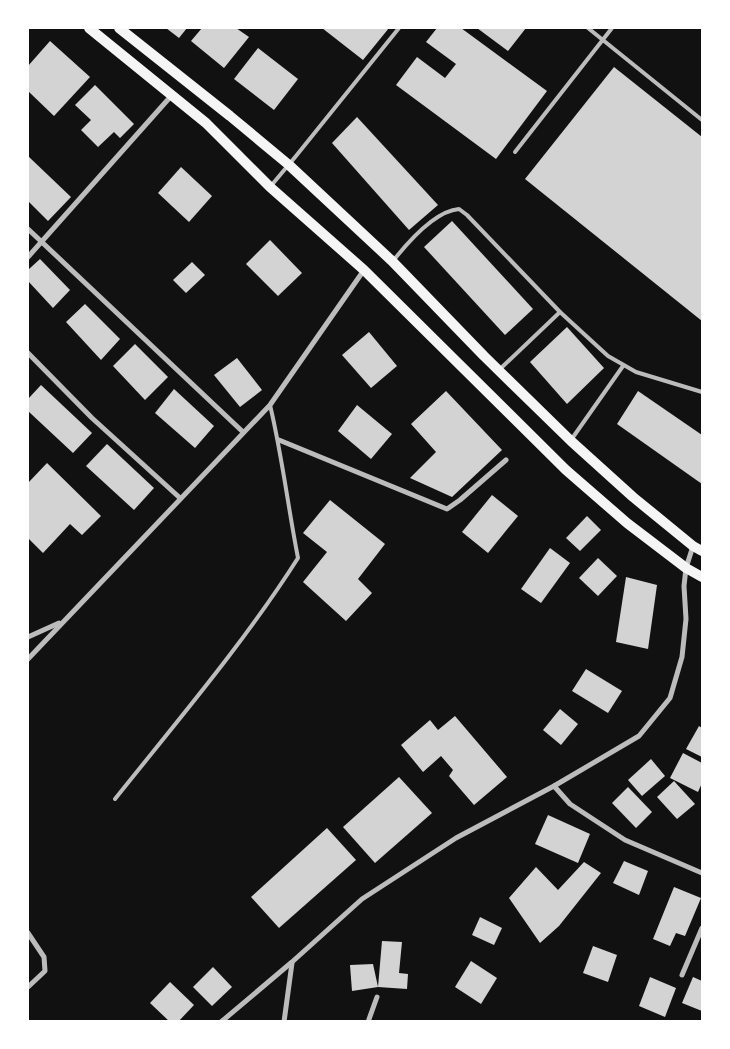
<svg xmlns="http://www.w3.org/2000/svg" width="730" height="1049" viewBox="0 0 730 1049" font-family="Poppins,sans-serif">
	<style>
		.building { fill: #d3d3d3 }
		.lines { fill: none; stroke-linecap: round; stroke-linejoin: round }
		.service { stroke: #bcbcbc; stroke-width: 4 }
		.minor { stroke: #bcbcbc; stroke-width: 5 }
		.secondary { stroke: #f5f5f5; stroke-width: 10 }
	</style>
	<rect width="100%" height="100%" fill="#111"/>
	<g class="building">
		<path d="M166,28H187L179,38Z"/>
		<path d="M202,28H236L249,37L224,68L191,41Z"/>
		<path d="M322,28H389L363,60Z"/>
		<path d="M437,28H461L547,91L496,159L396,85L417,57L445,78L456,64L426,42Z"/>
		<path d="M477,28H526L508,51Z"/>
		<path d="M50,41L90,77L54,116L28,91V66Z"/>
		<path d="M258,48L298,79L274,110L234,79Z"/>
		<path d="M614,67L702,137V321L525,179Z"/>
		<path d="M95,85L134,124L120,138L114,132L98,147L81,130L91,120L75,105Z"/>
		<path d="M357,117L438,205L409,230L332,143Z"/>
		<path d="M28,156L71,197L48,221L28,201Z"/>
		<path d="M181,167L212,196L189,222L158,193Z"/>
		<path d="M452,221L533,309L505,335L424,247Z"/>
		<path d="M270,240L302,273L278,296L246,264Z"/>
		<path d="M40,259L70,290L53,308L28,281V270Z"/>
		<path d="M192,262L205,275L186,293L173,280Z"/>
		<path d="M85,304L120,339L101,360L66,322Z"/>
		<path d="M567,327L604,368L567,404L530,362Z"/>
		<path d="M369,332L397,366L371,388L342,355Z"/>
		<path d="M135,344L168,377L145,400L113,366Z"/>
		<path d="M237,358L262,390L240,407L214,375Z"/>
		<path d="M41,385L92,433L73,453L28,411V399Z"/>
		<path d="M174,389L214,426L195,448L155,413Z"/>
		<path d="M446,391L502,450L452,497L410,478L436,452L411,424Z"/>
		<path d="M638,391L702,435V484L617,424Z"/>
		<path d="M357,405L392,434L371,459L338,431Z"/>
		<path d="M107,444L154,488L134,510L86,466Z"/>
		<path d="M47,463L101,516L82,535L70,524L43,553L28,538V483Z"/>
		<path d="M492,495L518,516L488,553L462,532Z"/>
		<path d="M330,500L385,544L358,579L372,593L346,621L303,582L327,552L303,533Z"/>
		<path d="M587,516L601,530L580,551L566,538Z"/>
		<path d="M550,548L570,563L541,603L521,589Z"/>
		<path d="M598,558L617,576L598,596L579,578Z"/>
		<path d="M626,577L657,585L648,649L616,642Z"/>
		<path d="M586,669L622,691L608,713L572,691Z"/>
		<path d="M560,709L578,724L561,745L543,730Z"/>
		<path d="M455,716L507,777L474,805L449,776L453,770L441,756L423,772L401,745L430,720L438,730Z"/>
		<path d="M699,726L702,728V757L686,749Z"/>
		<path d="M683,753L702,763V783L698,792L670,778Z"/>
		<path d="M651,759L665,776L642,796L628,780Z"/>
		<path d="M399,777L432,813L375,863L343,827Z"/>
		<path d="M674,781L695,804L677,819L657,797Z"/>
		<path d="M628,787L652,812L636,828L612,803Z"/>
		<path d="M548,815L590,834L578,863L535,844Z"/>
		<path d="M327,828L356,860L279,928L251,897Z"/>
		<path d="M624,861L648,871L639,895L613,883Z"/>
		<path d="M584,862L601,873L559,926L540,943L509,898L536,867L558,890Z"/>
		<path d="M674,887L701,898L685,936L676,933L670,946L653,939Z"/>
		<path d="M480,917L502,928L494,945L472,935Z"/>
		<path d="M382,941L402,942L399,973L408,974L407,989L378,987Z"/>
		<path d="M593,946L617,955L608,982L583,973Z"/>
		<path d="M471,961L497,978L481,1004L455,987Z"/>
		<path d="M373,964L378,987L352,991L350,965Z"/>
		<path d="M213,967L232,987L212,1006L193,987Z"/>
		<path d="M650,977L676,988L665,1017L639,1006Z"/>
		<path d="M693,977L702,981V1011L682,1003Z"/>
		<path d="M170,982L194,1005L178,1022H170L150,1003Z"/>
	</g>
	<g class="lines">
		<g class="service">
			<path d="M588,28L702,120"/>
			<path d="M515,152L612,28"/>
			<path d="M270,187L296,156L399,28"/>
			<path d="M393,261C408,242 435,211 459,209L467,215L560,312L608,356L636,372L702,392"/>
			<path d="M500,369L560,312"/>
			<path d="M571,440L623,366"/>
			<path d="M115,799C178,720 244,643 298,558C288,507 282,455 270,405"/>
		</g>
		<g class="minor">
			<path d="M28,229L243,432"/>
			<path d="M28,257L172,95"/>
			<path d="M28,353L92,418L180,498"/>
			<path d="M279,440L447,509L460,500L506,460"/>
			<path d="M28,637L59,623"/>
			<path d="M28,659L270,405L364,270"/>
			<path d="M554,786L570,804L625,840L702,873"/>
			<path d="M28,933L44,957L45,971L28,987"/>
			<path d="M682,975L702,928"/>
			<path d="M221,1022L292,962L362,899L456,838L554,786L639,736L670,698L682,657L686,619L684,586L686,568L693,546"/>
			<path d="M284,1022L292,963"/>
			<path d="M368,1022L377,997"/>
		</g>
		<g class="secondary">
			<path d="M89,28L206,123L270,187L364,270L566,470L627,523L686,568L702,577"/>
			<path d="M119,28L230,116L289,165L392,261L484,356L571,441L633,497L693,546L702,551"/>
		</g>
	</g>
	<rect width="730" height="1049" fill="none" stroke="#ffffff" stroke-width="58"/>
</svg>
